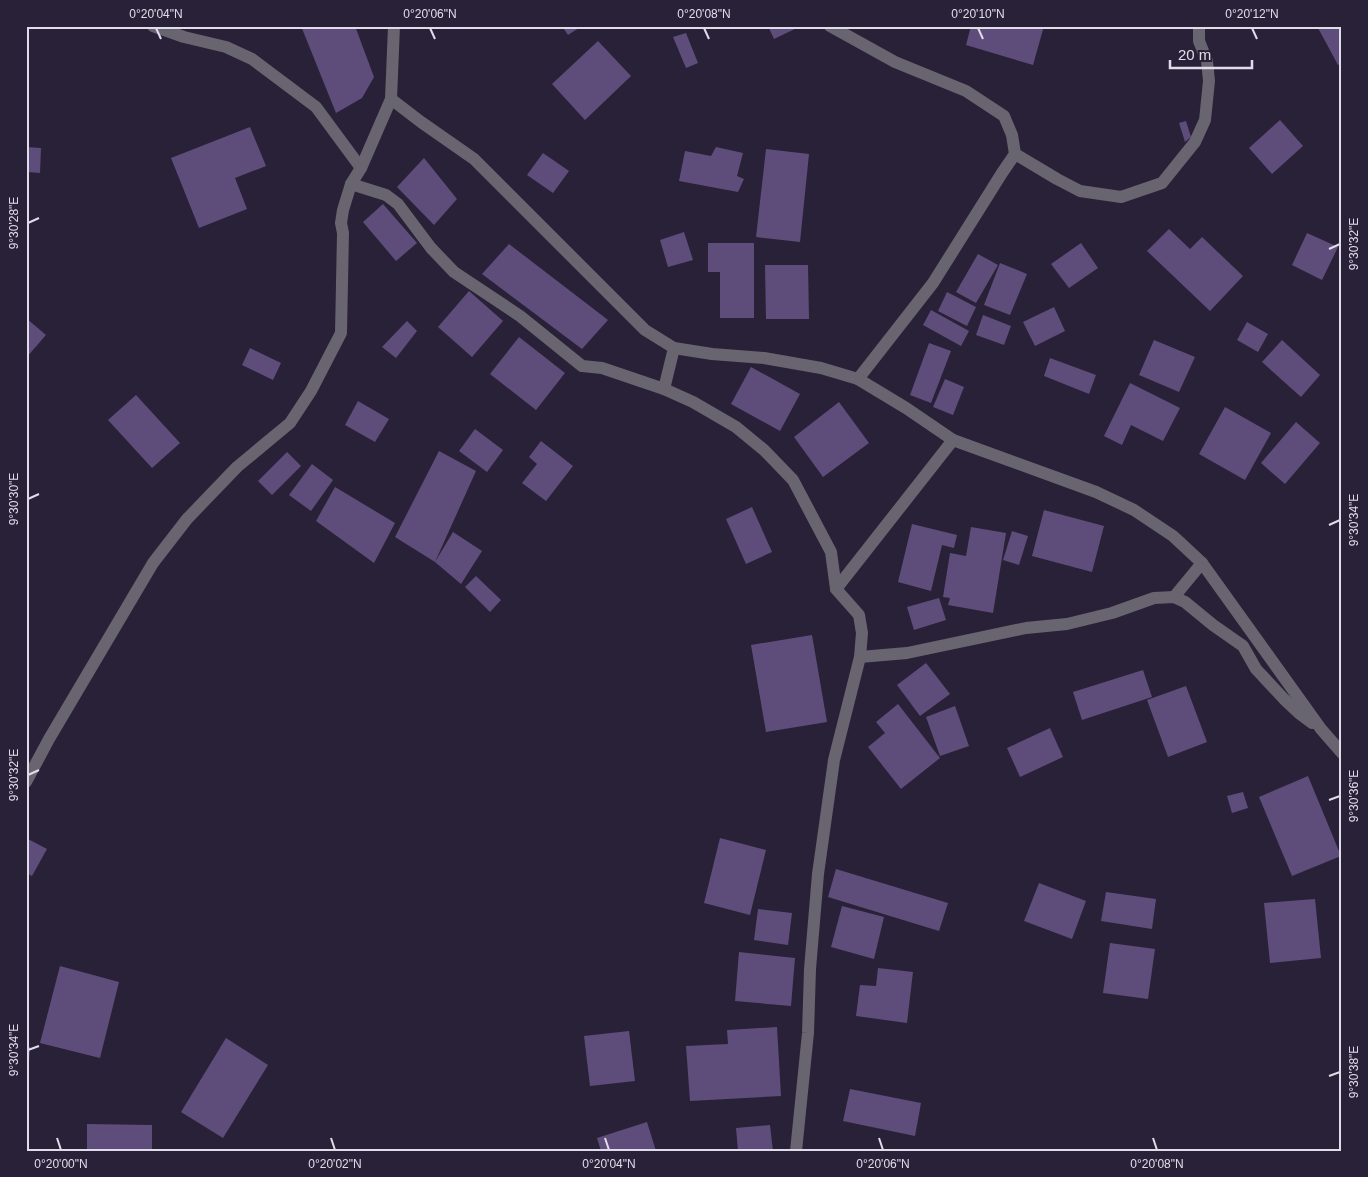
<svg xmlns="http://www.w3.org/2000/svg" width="1368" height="1177" viewBox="0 0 1368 1177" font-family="Helvetica,sans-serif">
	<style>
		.building { fill: #5e4d7a }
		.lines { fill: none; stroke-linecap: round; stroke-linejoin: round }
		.minor { stroke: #686470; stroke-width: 12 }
		.ticks { fill: none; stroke: #e1dcea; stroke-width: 2 }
		.neatline { fill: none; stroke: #e1dcea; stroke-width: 2 }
		.ticks-label { font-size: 12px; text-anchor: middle; fill: #e1dcea }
	</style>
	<rect width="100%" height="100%" fill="#292137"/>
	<g class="building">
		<path d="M301,26H355L374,77L362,98L336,113Z"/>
		<path d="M562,26H582L568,35Z"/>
		<path d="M768,26H801L774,39Z"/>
		<path d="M971,26H1044L1033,65L966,45Z"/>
		<path d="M1317,26H1342V63L1338,65Z"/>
		<path d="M686,33L698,63L686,68L673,37Z"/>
		<path d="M598,41L631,76L585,120L552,84Z"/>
		<path d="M1280,120L1303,146L1272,174L1249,148Z"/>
		<path d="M1186,121L1191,137L1185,142L1179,123Z"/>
		<path d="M250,127L266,166L235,178L247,209L199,228L171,158Z"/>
		<path d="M26,147L41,148L40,173L28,172V183H26Z"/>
		<path d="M716,147L743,153L737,176L744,179L738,192L679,181L685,151L711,156Z"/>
		<path d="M766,149L809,154L800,242L756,237Z"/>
		<path d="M543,153L569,171L553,193L527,175Z"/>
		<path d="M424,158L457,199L434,225L397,187Z"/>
		<path d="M383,204L417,243L396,261L363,222Z"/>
		<path d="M1169,229L1190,249L1202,237L1243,276L1210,311L1147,251Z"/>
		<path d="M684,232L693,260L668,267L660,240Z"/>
		<path d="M1307,233L1338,247L1322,280L1292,265Z"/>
		<path d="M708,243H754V318H720V272H708Z"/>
		<path d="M1081,243L1098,268L1069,288L1051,264Z"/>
		<path d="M509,244L608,320L582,349L482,274Z"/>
		<path d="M978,254L998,265L976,303L956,292Z"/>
		<path d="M1000,263L1027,274L1010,315L984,305Z"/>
		<path d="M765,265H808L809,319H766Z"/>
		<path d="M469,291L503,321L472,357L438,327Z"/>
		<path d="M947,292L976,307L967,326L938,311Z"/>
		<path d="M1054,307L1065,331L1035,346L1023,322Z"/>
		<path d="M931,310L969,331L961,346L923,325Z"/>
		<path d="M983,315L1011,326L1004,345L976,335Z"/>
		<path d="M26,318L46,335L26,358Z"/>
		<path d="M407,321L417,331L396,358L382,347Z"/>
		<path d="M1247,322L1268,334L1258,352L1237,340Z"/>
		<path d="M519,337L565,373L536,410L490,374Z"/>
		<path d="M1154,340L1195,357L1179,392L1139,375Z"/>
		<path d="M1282,340L1320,375L1301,397L1262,362Z"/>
		<path d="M929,343L951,351L931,403L910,395Z"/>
		<path d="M250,348L281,363L273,380L242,365Z"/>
		<path d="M1050,358L1096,375L1089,394L1044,376Z"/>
		<path d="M751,367L800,394L780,431L731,404Z"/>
		<path d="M945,379L964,387L953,415L933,407Z"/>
		<path d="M1130,383L1180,408L1163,441L1131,425L1122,445L1104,436Z"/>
		<path d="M136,395L180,443L152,468L108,420Z"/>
		<path d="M358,401L389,419L375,442L345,425Z"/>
		<path d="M839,402L869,443L823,477L794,437Z"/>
		<path d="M1225,407L1271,433L1245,480L1199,454Z"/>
		<path d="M1296,422L1320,443L1285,484L1261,463Z"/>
		<path d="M475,429L503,450L487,472L459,451Z"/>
		<path d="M541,441L573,466L546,501L522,483L537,464L529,457Z"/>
		<path d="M439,451L476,471L435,562L453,532L482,551L461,584L435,562L395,537Z"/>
		<path d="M287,452L301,466L272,495L258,481Z"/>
		<path d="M312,464L333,480L311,511L289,495Z"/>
		<path d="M335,487L395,523L374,563L316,521Z"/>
		<path d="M752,507L772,552L746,564L726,519Z"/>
		<path d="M1044,510L1104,526L1092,572L1032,556Z"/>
		<path d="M912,524L957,535L954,548L942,545L931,591L898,582Z"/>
		<path d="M971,527L1006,533L993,613L948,605L950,598L943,597L950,553L966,556Z"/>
		<path d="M1012,531L1028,536L1019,565L1003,560Z"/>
		<path d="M476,576L501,600L490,612L465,587Z"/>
		<path d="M939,598L946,620L914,630L907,607Z"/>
		<path d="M812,635L827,722L766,732L751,645Z"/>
		<path d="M926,663L950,694L920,716L897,685Z"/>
		<path d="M1143,670L1152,697L1082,720L1073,692Z"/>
		<path d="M1186,686L1207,742L1168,757L1147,700Z"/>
		<path d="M898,704L940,758L901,789L868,747L885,733L876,722Z"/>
		<path d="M955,706L969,746L940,756L926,717Z"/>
		<path d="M1050,728L1063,757L1020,777L1007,748Z"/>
		<path d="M1308,776L1341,856L1292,876L1259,797Z"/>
		<path d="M1243,792L1248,808L1232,813L1227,796Z"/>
		<path d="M720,838L766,850L750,915L704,903Z"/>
		<path d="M28,839L47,849L32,876L26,873V842Z"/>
		<path d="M836,869L948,903L939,931L828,897Z"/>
		<path d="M1039,883L1086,901L1072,939L1024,921Z"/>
		<path d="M1106,892L1156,899L1152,929L1101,921Z"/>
		<path d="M1315,899L1321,958L1270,963L1264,903Z"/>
		<path d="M842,906L884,917L874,959L831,947Z"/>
		<path d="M758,909L792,913L788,945L754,940Z"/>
		<path d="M1110,943L1155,949L1148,999L1103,993Z"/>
		<path d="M739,952L795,958L791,1006L735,1001Z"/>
		<path d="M60,966L119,982L100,1058L40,1043Z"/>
		<path d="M878,968L913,972L907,1023L856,1016L860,985L876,986Z"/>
		<path d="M777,1027L781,1096L690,1101L686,1046L728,1044L727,1030Z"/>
		<path d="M629,1031L635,1081L590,1086L584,1036Z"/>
		<path d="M226,1038L268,1065L223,1138L181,1112Z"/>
		<path d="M26,1047H30L28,1077H26Z"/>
		<path d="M850,1089L921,1103L915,1136L843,1121Z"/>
		<path d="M647,1122L656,1151H601L597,1138Z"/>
		<path d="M87,1124L152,1125V1151H87Z"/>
		<path d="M770,1125L773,1151H738L736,1128Z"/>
	</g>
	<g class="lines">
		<g class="minor">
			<path d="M153,26L184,37L226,47L252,59L316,107L361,168"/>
			<path d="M830,26L895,62L966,91L1004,116L1012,135L1015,154L1002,173L933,283L858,379"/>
			<path d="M391,99L421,122L474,159L645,330L674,348L664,389L693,402L736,427L764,450L793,480L831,552L836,589L859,615L862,633L860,657L834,760L818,874L810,969L808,1033L796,1151"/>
			<path d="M1015,154L1057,179L1080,191L1121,197L1162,183L1195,142L1205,120L1209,81L1207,61L1199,41V26"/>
			<path d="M351,184L386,195L398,204L431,248L454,272L520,316L582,366L602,368L664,389"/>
			<path d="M674,348L712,354L764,358L821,368L858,379L906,408L953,440L1096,492L1134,510L1173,536L1202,563L1321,729L1342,753"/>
			<path d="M836,589L953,440"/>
			<path d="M1174,597L1202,563"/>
			<path d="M860,657L907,653L1026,628L1067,624L1112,613L1154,598L1174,597L1185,602L1213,625L1243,646L1256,669L1284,699L1300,714L1312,723"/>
			<path d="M26,782L49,739L153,563L187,519L237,467L290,423L311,391L341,333L343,233L341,223L343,210L351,184L361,168L391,99L394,26"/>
		</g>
	</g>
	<path class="ticks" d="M156,28L161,39M430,28L435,39M704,28L709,39M978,28L983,39M1252,28L1257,39M28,223L39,218M1329,249L1340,244M28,499L39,494M1329,525L1340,520M28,775L39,770M1329,800L1340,796M28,1050L39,1046M1329,1076L1340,1072M57,1138L61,1150M331,1138L335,1150M605,1138L609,1150M879,1138L883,1150M1153,1138L1157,1150"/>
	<rect width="1368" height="1177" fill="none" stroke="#292137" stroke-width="55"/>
	<path d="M1170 60v8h82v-8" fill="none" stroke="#e1dcea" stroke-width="2.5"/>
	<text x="1178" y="60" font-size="15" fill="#e1dcea" stroke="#292137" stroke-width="4" paint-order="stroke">20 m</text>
	<rect x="28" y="28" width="1312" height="1122" class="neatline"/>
	<g class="ticks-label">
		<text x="156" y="18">0°20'04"N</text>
		<text x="430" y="18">0°20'06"N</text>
		<text x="704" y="18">0°20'08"N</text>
		<text x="978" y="18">0°20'10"N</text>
		<text x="1252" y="18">0°20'12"N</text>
		<text transform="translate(14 223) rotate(-90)" y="4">9°30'28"E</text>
		<text transform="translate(1354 244) rotate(-90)" y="4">9°30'32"E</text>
		<text transform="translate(14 499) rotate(-90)" y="4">9°30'30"E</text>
		<text transform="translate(1354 520) rotate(-90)" y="4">9°30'34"E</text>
		<text transform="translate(14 775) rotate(-90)" y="4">9°30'32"E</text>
		<text transform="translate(1354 796) rotate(-90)" y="4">9°30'36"E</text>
		<text transform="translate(14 1050) rotate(-90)" y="4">9°30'34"E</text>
		<text transform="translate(1354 1072) rotate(-90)" y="4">9°30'38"E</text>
		<text x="61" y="1168">0°20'00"N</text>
		<text x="335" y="1168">0°20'02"N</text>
		<text x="609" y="1168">0°20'04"N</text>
		<text x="883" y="1168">0°20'06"N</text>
		<text x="1157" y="1168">0°20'08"N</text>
	</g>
</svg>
